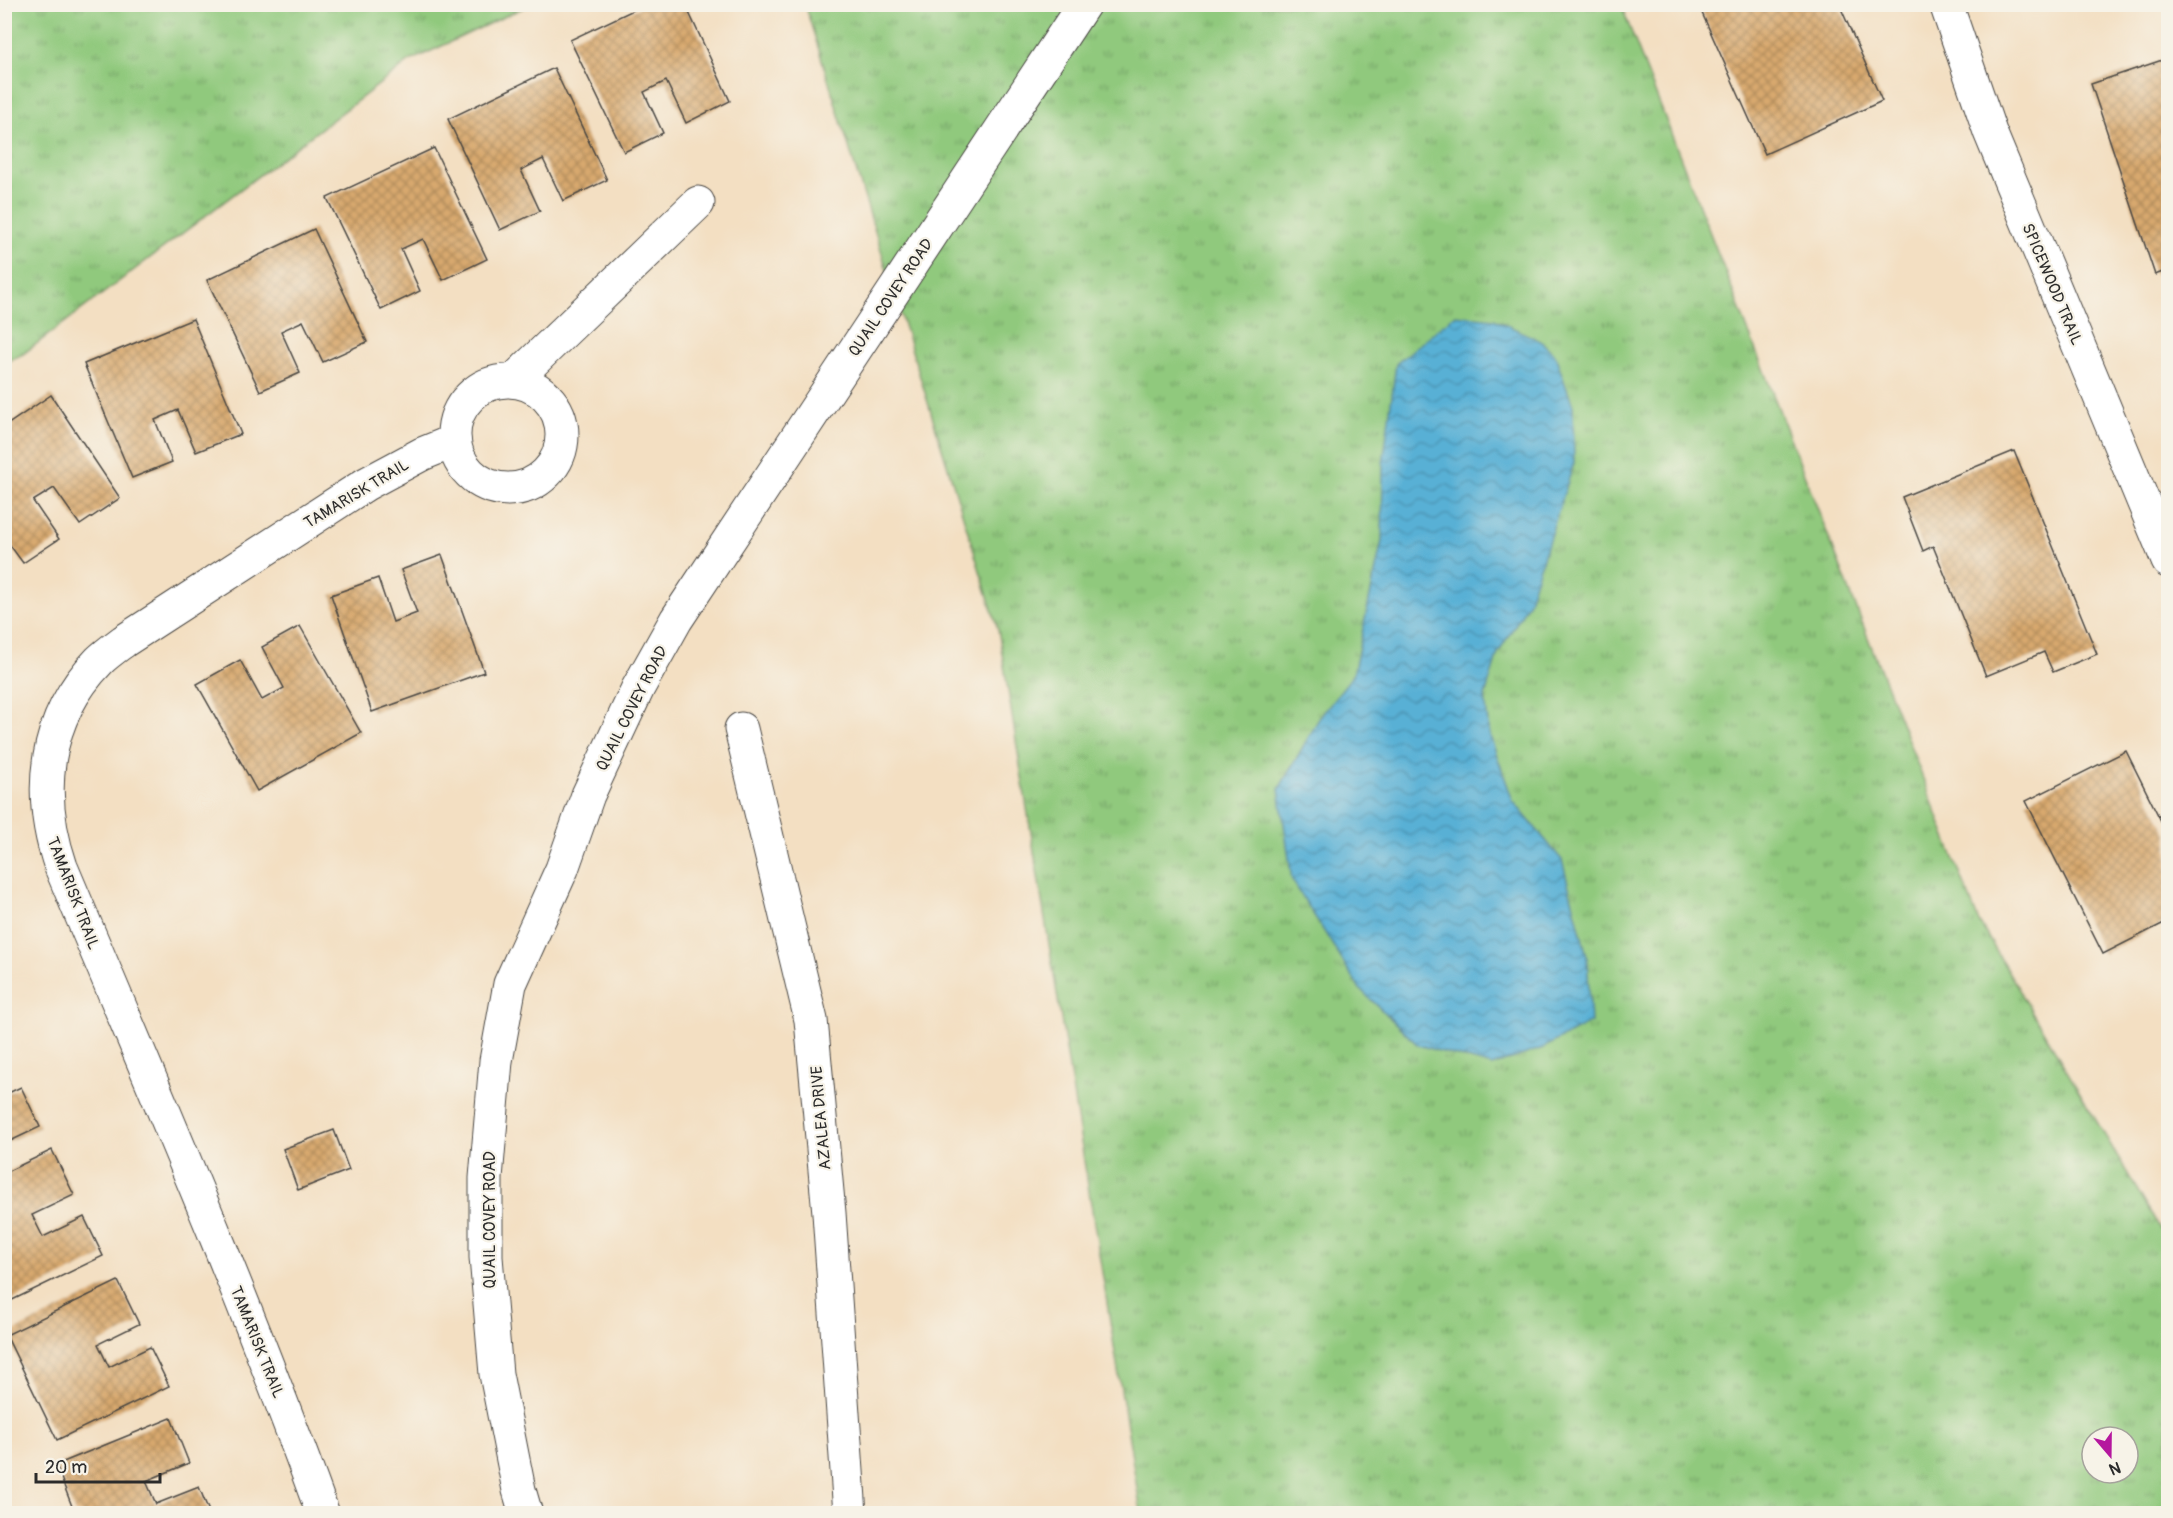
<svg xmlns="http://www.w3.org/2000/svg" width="2173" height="1518" viewBox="0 0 2173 1518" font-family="Pangolin,sans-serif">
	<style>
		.grass { fill: url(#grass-tufts); stroke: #5e7a54; stroke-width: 1.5; fill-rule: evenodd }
		.water { fill: url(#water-waves); stroke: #426e80; stroke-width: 1.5 }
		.building { fill: url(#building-cross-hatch) }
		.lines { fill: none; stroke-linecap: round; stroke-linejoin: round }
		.minor-casing { stroke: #494642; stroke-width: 35 }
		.minor { stroke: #fff; stroke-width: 33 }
		.labels { text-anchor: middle; stroke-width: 4.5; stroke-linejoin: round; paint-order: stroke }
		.street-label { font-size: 16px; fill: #2b2b2b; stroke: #f7f3e8 }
	</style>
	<defs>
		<pattern id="grass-tufts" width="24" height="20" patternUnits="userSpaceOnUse" patternTransform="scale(1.5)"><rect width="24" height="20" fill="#90c97d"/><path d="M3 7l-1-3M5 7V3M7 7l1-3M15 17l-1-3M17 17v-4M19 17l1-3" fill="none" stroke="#76a367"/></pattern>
		<pattern id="water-waves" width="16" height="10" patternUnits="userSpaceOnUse" patternTransform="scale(1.5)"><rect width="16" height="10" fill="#58b0d5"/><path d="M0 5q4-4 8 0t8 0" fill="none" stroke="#498fad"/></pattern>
		<pattern id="building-cross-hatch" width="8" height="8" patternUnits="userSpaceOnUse" patternTransform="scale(1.5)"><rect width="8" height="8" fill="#d8a96e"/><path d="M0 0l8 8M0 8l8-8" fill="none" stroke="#af8a5b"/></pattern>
	</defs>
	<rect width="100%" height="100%" fill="#f7f3e8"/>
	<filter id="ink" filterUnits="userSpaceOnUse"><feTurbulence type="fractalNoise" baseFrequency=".0167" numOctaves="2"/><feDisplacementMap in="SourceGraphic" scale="12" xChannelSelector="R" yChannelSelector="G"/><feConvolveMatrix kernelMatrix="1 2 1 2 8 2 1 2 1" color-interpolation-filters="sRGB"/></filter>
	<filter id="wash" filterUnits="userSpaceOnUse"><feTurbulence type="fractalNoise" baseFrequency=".008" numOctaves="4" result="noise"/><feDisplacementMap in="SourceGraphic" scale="24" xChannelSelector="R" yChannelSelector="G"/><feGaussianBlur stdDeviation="1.35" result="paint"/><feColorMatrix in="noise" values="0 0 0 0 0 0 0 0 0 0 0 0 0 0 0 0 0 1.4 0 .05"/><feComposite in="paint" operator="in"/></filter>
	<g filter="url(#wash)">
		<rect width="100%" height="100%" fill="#f3dfc2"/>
		<g class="grass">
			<path d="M5,4H529V5L410,61L23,354L5,362Z"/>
			<path d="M805,5H1621L1979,922L2168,1242V1513H1141L998,629ZM2092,1437H2128V1473H2092Z"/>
		</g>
		<path class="water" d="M1455,315L1494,319L1541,341L1555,355L1573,406L1574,463L1528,604L1498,653L1485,696L1489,733L1513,801L1562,860L1587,956L1591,1022L1543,1048L1492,1066L1418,1045L1360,989L1292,880L1279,789L1320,717L1353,675L1382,541L1383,464L1396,364Z"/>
		<g id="blocks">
			<g class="building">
				<path d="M646,4H685L730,101L686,123L666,81L644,92L663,133L624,152L570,40Z"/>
				<path d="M1698,4H1839L1882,101L1765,154Z"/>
				<path d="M2168,58V270L2155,275L2091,84Z"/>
				<path d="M554,68L607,180L563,201L543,159L521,170L540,211L500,230L448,119Z"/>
				<path d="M434,148L487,259L443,280L423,239L401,249L420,291L381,310L327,198Z"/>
				<path d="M314,229L367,342L323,362L303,321L281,331L300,373L260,391L207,280Z"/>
				<path d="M193,319L241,434L196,452L178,410L155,420L172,462L132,478L84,364Z"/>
				<path d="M51,395L120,498L80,525L54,488L33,501L59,539L23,563L4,537V427Z"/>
				<path d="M2014,451L2097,654L2053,672L2044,652L1986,676L1933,546L1923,551L1902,497Z"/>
				<path d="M442,555L484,672L372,712L331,595L378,578L393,622L417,613L401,570Z"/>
				<path d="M300,626L361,733L257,791L197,684L240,660L262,700L284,688L262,647Z"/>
				<path d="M2126,751L2168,835V921L2103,954L2026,801Z"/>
				<path d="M21,1087L40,1127L4,1144V1095Z"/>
				<path d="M334,1130L349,1170L298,1190L283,1149Z"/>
				<path d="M52,1150L74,1195L32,1215L43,1237L84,1217L103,1256L4,1304V1173Z"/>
				<path d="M118,1281L139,1324L98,1344L109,1367L150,1347L169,1386L57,1440L6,1335Z"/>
				<path d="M171,1418L189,1463L146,1481L156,1504L199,1487L210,1514H75L56,1465Z"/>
			</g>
		</g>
	</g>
	<g filter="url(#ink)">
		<use href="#blocks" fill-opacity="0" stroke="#494642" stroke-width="1.5"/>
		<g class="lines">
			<defs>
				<g id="minor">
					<path d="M1946,4L1990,132L2168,561"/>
					<path d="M513,381L698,203"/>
					<circle cx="508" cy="435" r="54"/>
					<path d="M741,729L811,1020L829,1213L850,1514"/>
					<path d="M323,1514C244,1295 151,1081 61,867C36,794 43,719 99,661C106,654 116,647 124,641L366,484L422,454L454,441"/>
					<path d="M526,1514L519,1490L496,1374L486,1257V1178L496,1061L510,984L562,869L588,795L638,688L676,620L1084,4"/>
				</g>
			</defs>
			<use href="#minor" class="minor-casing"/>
			<use href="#minor" class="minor"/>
		</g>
	</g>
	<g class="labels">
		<g class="street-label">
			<text transform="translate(2053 284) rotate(67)" y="6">SPICEWOOD TRAIL</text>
			<text transform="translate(890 297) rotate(-56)" y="6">QUAIL COVEY ROAD</text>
			<text transform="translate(356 493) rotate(-31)" y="6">TAMARISK TRAIL</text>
			<text transform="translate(631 708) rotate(-63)" y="6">QUAIL COVEY ROAD</text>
			<text transform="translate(74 893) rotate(69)" y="6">TAMARISK TRAIL</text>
			<text transform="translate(820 1118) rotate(-95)" y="6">AZALEA DRIVE</text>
			<text transform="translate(489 1220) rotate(-90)" y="6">QUAIL COVEY ROAD</text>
			<text transform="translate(258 1342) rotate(68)" y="6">TAMARISK TRAIL</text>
		</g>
	</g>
	<rect width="2173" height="1518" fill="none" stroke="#f7f3e8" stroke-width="24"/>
	<g transform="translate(2110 1455) rotate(160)"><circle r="28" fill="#f7f3e8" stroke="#a5a39c" stroke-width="1.5"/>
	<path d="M0-4.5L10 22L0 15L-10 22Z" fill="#b5179e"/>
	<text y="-9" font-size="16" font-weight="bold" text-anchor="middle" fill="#2b2b2b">N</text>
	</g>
	<path d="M36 1473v9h124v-9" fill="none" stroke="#2b2b2b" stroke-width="3"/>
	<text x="45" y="1473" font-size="18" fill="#2b2b2b" stroke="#f7f3e8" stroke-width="4.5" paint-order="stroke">20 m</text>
</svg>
